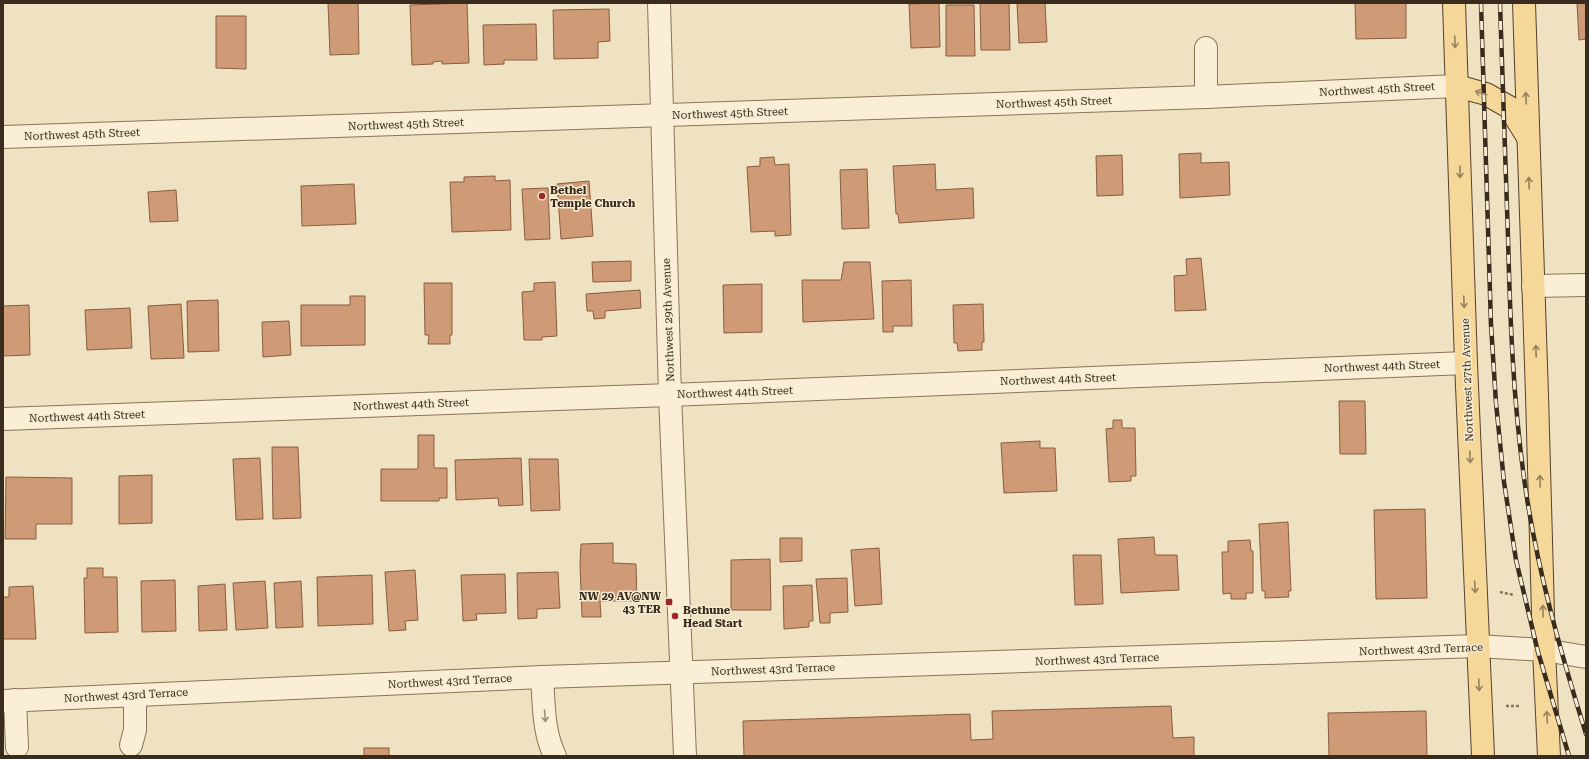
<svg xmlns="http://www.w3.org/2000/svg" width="1589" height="759" viewBox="0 0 1589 759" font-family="'Roboto Serif',serif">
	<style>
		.building { fill: #cf9b77; stroke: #8a5c3e }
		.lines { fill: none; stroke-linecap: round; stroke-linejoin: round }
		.minor-casing { stroke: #8a7359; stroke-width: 24 }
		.major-casing { stroke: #57412d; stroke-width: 24 }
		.path { stroke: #8a7359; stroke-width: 2.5; stroke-dasharray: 3 2; stroke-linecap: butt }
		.minor { stroke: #faefd6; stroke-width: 22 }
		.major { stroke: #f4d799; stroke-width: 22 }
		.rail-casing { stroke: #392b1d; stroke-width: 4.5 }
		.rail { stroke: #f6ecd2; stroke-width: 3; stroke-dasharray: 9; stroke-linecap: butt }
		.oneway { stroke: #96815b }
		.oneway2 { stroke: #9a8d7a }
		.poi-dot { fill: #9b2728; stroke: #f6ecd2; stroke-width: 1.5 }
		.labels { text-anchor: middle; stroke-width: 3; stroke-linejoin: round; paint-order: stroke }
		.street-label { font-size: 11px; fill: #392b1d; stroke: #f6ecd2 }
		.poi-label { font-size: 11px; font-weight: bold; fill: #392b1d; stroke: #f6ecd2; text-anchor: start }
	</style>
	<rect width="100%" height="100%" fill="#efe2c2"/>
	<g class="building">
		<path d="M328,3H358L359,54L330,55Z"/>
		<path d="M467,3L469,63L442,64V61L433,62V64L412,65L410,5Z"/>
		<path d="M939,3L940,47L911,48L909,4Z"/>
		<path d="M980,3H1009L1010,50H981Z"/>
		<path d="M1017,3H1045L1047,42L1019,43Z"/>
		<path d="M1355,3H1406V38L1356,39Z"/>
		<path d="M1577,3H1586V39L1579,40Z"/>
		<path d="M946,5H974L975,56H946Z"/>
		<path d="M609,9L610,41L598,42V58L554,59L553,10Z"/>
		<path d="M216,16H246V69L216,68Z"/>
		<path d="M536,24L537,60H504V64L484,65L483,25Z"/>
		<path d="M1201,153V163L1229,162L1230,195L1180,198L1179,154Z"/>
		<path d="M1122,155L1123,195L1097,196L1096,156Z"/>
		<path d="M774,157L775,165L789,164L791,235L775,236V231L751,232L747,167L760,166V158Z"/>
		<path d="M935,164L936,190L973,188L974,218L899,223L898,214H896L893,166Z"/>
		<path d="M867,169L869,228L842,229L840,170Z"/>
		<path d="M495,176V181L510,180L511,230L452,232L450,182H464V177Z"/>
		<path d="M589,181L593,236L561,239L557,184Z"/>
		<path d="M354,184L356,224L302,226L301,186Z"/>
		<path d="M548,188L550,239L525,240L522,189Z"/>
		<path d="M176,190L178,221L150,222L148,192Z"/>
		<path d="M1201,258L1206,310L1175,311L1174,276L1187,275L1186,259Z"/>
		<path d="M631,261V281L593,282L592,262Z"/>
		<path d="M844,262H870L874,319L803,322L802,280H841Z"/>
		<path d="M911,280L912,326H893V332H883L882,281Z"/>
		<path d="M555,282L557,336L542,337V340H524L522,292L534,291V283Z"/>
		<path d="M424,283H452V335H450V344H428L429,335H425Z"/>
		<path d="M762,284V332L724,333L723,285Z"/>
		<path d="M640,290L641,308L605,311V318L594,319L593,311H587L586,294Z"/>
		<path d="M350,296H365V345L301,346V305H350Z"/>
		<path d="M218,300L219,351L188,352L187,301Z"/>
		<path d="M181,304L184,358L151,359L148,306Z"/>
		<path d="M983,304L984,342H982V350L958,351L957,343H954L953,305Z"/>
		<path d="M29,305L30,355L3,356V306Z"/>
		<path d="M130,308L132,348L87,350L85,310Z"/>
		<path d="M289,321L291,355L263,357L262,322Z"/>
		<path d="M1339,401H1365L1366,454H1340Z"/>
		<path d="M1113,420H1122V428H1135L1136,476H1131V481L1109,482L1106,429L1113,428Z"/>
		<path d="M418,435H434V468H447V498H439V501H381V469H418Z"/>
		<path d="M1040,441V448H1055L1057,491L1004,493L1001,443Z"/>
		<path d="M272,447H298L301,518L273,519Z"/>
		<path d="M260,458L263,519L236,520L233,459Z"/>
		<path d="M521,458L523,505L499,506L498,498L456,500L455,460Z"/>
		<path d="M529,459H558L560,510L531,511Z"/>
		<path d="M152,475V523L119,524V476Z"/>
		<path d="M6,477L72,478V524H36V539H5Z"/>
		<path d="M1425,509L1427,598L1376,599L1374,510Z"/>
		<path d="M1288,522L1291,591H1288L1289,597L1265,598V591H1262L1259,524Z"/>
		<path d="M1154,537L1155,555H1177L1179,590L1121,593L1118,539Z"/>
		<path d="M780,538H802V561L780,562Z"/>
		<path d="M1250,540L1251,551H1253V593H1246V599H1231V593L1223,594L1222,552H1228V541Z"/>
		<path d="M613,543V563L636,564L637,601H600L601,617H582L580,565L581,544Z"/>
		<path d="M879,548L882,604L855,606L851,550Z"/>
		<path d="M1073,555H1101L1103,604L1075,605Z"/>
		<path d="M770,559L771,610H731V560Z"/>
		<path d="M87,568H103V577H117L118,632L85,633L84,578H87Z"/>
		<path d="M415,570L418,620L405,621L406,630L389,631L385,572Z"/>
		<path d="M558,572L560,608L537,609V618L518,619L517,573Z"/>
		<path d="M505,574L506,613L476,614L477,620L463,621L461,575Z"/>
		<path d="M372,575L373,624L318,626L317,577Z"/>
		<path d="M847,578L848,612L830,613V623H820L816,579Z"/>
		<path d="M175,580L176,631L142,632L141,581Z"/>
		<path d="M265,581L268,628L236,630L233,583Z"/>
		<path d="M301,581L303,627L276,628L274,583Z"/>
		<path d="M225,584L227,630L199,631L198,586Z"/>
		<path d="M812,585L813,621H809V627L784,629L783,586Z"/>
		<path d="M33,586L36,639H3V597H9V587Z"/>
		<path d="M1171,706L1173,738L1194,737V756H744L743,721L970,714L971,740L993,739L992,711Z"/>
		<path d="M1426,711L1427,756H1329L1328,713Z"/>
		<rect x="364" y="748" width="25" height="8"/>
	</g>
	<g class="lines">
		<defs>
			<g id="minor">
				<path d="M659,3L670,395L685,756"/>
				<path d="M1206,97V48"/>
				<path d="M3,137L1206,97L1457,86"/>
				<path d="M1533,286L1586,285"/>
				<path d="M3,419L670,395L1466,363"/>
				<path d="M542,677C544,704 543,732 555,756"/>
				<path d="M15,700L17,747"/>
				<path d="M3,701L542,677L1478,646L1544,650L1586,657"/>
				<path d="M131,745L135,730V695"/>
			</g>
			<g id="major">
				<path d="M1454,3L1466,363L1483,756"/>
				<path d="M1524,3L1537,395L1544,650L1549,756"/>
				<path d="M1457,86L1486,94L1509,107L1527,136"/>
			</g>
		</defs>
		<use href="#minor" class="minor-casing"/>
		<use href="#major" class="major-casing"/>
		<g class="path">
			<path d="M1500,592L1514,595"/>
			<path d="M1506,706H1521"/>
		</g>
		<use href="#minor" class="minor"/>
		<use href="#major" class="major"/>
		<defs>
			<g id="rail">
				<path d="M1481,3L1491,325L1496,403L1504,482L1516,560L1538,652L1569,756"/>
				<path d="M1500,3C1502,81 1505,159 1508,237C1510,317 1513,398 1524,478C1536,566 1560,650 1586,734"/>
			</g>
		</defs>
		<use href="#rail" class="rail-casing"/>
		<use href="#rail" class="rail"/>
	</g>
	<defs><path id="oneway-shaft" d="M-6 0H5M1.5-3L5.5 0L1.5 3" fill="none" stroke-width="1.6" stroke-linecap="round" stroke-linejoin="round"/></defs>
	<g class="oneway">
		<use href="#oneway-shaft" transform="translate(1455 42) rotate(88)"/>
		<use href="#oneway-shaft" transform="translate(1481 93) rotate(-162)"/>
		<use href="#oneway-shaft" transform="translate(1526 98) rotate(-92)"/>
		<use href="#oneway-shaft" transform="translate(1460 172) rotate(88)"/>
		<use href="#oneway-shaft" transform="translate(1529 183) rotate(-92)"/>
		<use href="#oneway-shaft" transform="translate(1464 302) rotate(88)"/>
		<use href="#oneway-shaft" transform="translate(1536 351) rotate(-92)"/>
		<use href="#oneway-shaft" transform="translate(1470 457) rotate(88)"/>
		<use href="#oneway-shaft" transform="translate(1540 481) rotate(-92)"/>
		<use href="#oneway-shaft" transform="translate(1475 587) rotate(87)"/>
		<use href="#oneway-shaft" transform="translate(1543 611) rotate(-91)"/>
		<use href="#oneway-shaft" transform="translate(1479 685) rotate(88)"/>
		<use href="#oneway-shaft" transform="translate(1547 717) rotate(-93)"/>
	</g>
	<use class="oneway2" href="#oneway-shaft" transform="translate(545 716) rotate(85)"/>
	<g class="poi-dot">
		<circle cx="542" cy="196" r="4"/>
		<rect x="665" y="598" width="8" height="8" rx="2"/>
		<circle cx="675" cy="616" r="4"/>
	</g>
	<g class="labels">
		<g class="street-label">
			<text transform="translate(1377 89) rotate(-3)" y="4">Northwest 45th Street</text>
			<text transform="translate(1054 102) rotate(-2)" y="4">Northwest 45th Street</text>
			<text transform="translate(730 113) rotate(-2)" y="4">Northwest 45th Street</text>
			<text transform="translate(406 124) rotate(-2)" y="4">Northwest 45th Street</text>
			<text transform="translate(82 134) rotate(-2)" y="4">Northwest 45th Street</text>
			<text transform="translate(668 320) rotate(-92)" y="4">Northwest 29th Avenue</text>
			<text transform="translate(1382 366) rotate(-2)" y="4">Northwest 44th Street</text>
			<text transform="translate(1058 379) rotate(-2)" y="4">Northwest 44th Street</text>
			<text transform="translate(1467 380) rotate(-92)" y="4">Northwest 27th Avenue</text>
			<text transform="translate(735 392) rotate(-2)" y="4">Northwest 44th Street</text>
			<text transform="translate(411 404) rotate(-2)" y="4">Northwest 44th Street</text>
			<text transform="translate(87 416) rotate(-2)" y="4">Northwest 44th Street</text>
			<text transform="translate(1421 649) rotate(-2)" y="4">Northwest 43rd Terrace</text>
			<text transform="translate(1097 659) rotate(-2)" y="4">Northwest 43rd Terrace</text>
			<text transform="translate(773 669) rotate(-2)" y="4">Northwest 43rd Terrace</text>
			<text transform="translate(450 681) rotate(-3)" y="4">Northwest 43rd Terrace</text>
			<text transform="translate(126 695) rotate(-3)" y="4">Northwest 43rd Terrace</text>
		</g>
		<g class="poi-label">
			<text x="550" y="194">Bethel<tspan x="550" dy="13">Temple Church</tspan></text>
			<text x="661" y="600" text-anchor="end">NW 29 AV@NW<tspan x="661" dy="13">43 TER</tspan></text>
			<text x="683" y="614">Bethune<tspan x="683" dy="13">Head Start</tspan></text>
		</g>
	</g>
	<rect width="1589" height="759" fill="none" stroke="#392b1d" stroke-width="8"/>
</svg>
